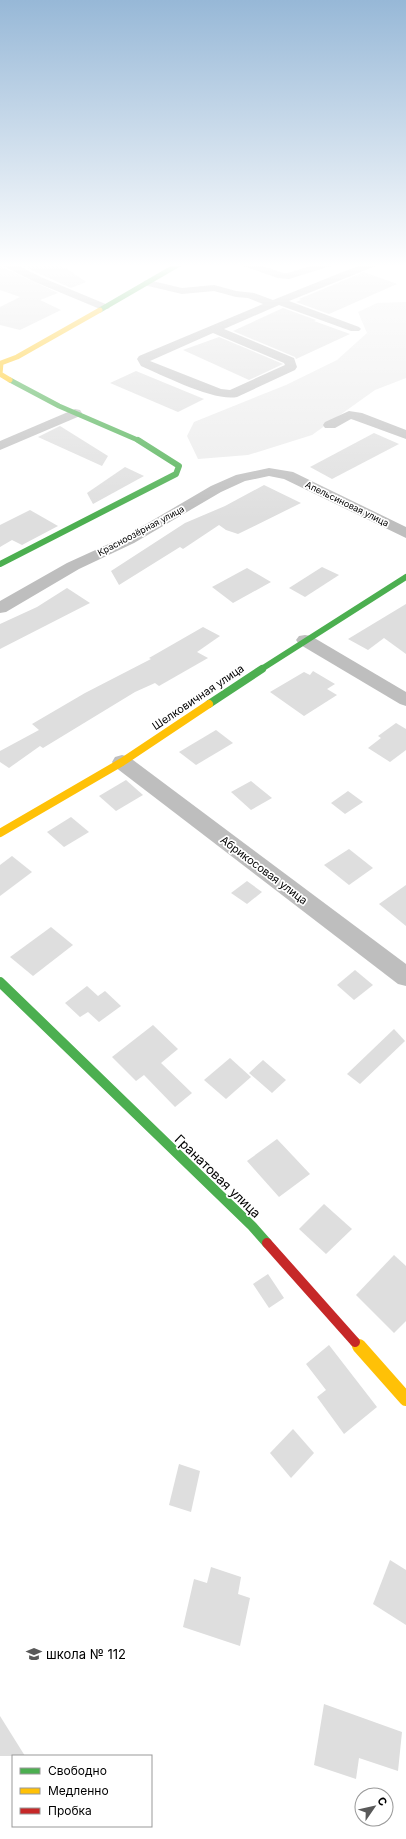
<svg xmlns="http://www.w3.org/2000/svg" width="406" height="1839" viewBox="0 0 406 1839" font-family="Inter,sans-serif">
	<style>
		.green { fill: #ebebeb }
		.building { fill: #dedede }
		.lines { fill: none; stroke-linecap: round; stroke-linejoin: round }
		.street { fill: #bebebe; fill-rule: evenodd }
		.fast-far3 { stroke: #4caf50; stroke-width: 5 }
		.fast-far2 { stroke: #4caf50; stroke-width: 6 }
		.fast-far1 { stroke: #4caf50; stroke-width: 8 }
		.fast { stroke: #4caf50; stroke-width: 10 }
		.slow-far3 { stroke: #ffc107; stroke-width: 5 }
		.slow-far2 { stroke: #ffc107; stroke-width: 8 }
		.slow-far1 { stroke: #ffc107; stroke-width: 10 }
		.slow { stroke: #ffc107; stroke-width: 14 }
		.jam { stroke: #c62828; stroke-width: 10 }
		.labels { text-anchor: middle; stroke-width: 3.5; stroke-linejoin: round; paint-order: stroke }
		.far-street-label { font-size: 9px; fill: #000; stroke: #fff }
		.street-label { font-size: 11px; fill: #000; stroke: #fff }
		.near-street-label { font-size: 13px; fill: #000; stroke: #fff }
		.near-poi-label { font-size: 13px; fill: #000; stroke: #fff; text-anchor: start }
	</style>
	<rect width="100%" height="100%" fill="#fff"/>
	<path class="green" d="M406,302V378L375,390L312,435L248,455L198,459L187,436L194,422L286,385L337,360L367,333L358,312L377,303Z"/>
	<g class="building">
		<path d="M16,263H50L54,266L60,264L86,282L71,288Z"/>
		<path d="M0,266L58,293L40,300L61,310L20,330L0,325V307L20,297L0,290Z"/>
		<path d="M364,272L397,284L329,314L296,302L301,300L299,299Z"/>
		<path d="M283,308L316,320L314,321L350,334L296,359L295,357L233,331Z"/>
		<path d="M219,337L283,364L249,380L183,350Z"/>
		<path d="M136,371L204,399L178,412L110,383Z"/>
		<path d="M60,426L108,456L102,466L38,437Z"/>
		<path d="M374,433L399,444L332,479L310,467Z"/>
		<path d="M125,467L144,476L93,504L87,493Z"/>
		<path d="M264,485L301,503L238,534L226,530L219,525L183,549L180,547L119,585L111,571L185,523L225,506Z"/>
		<path d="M30,510L58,526L22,545L12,540L0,547V525Z"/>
		<path d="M322,567L339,575L305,597L289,588Z"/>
		<path d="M247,568L271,582L233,603L212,587Z"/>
		<path d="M67,588L90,603L0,649V624L37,607Z"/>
		<path d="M406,604V654L384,638L368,650L348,639Z"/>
		<path d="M203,627L220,636L197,652L208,658L159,686L155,683L135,692L43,748L40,746L9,768L0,762V751L39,730L32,724L85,693L151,659L149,658Z"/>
		<path d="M313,671L335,684L327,689L337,695L304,716L270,692L304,672L310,675Z"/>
		<path d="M396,723L406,729V750L390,762L368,748L381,738L378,736Z"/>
		<path d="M216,730L233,743L196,765L179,752Z"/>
		<path d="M126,780L143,795L116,811L99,796Z"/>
		<path d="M251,781L272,798L251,810L231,792Z"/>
		<path d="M348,791L363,802L345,814L331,803Z"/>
		<path d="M71,817L89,832L64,847L47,832Z"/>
		<path d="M349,849L373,868L349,885L324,865Z"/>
		<path d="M12,856L32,872L0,896V865Z"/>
		<path d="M247,881L262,892L247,904L231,893Z"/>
		<path d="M406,885V926L379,904Z"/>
		<path d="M51,927L73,945L33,976L10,957Z"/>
		<path d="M355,970L373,985L354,1000L337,985Z"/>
		<path d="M87,986L98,996L105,991L121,1006L99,1022L88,1012L80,1017L65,1003Z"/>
		<path d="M153,1025L178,1049L161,1063L192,1093L175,1107L144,1075L136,1081L112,1057Z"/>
		<path d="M394,1029L405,1041L360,1084L347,1074Z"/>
		<path d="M230,1058L251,1077L226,1099L204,1080Z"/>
		<path d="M263,1060L286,1080L272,1093L249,1073Z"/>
		<path d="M277,1139L310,1174L279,1197L247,1161Z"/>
		<path d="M324,1204L352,1229L326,1254L299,1229Z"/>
		<path d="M394,1255L406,1266V1321L394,1333L356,1295Z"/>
		<path d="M268,1274L284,1298L269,1308L253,1284Z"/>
		<path d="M329,1345L377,1407L344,1434L317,1397L326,1390L306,1364Z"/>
		<path d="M293,1429L314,1453L291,1478L270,1453Z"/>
		<path d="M179,1464L200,1471L191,1512L169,1505Z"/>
		<path d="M390,1560L406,1570V1625L373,1604Z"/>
		<path d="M211,1567L241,1577L238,1594L250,1598L240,1646L183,1627L194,1579L207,1583Z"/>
		<path d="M324,1704L402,1732L398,1771L359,1758L356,1779L314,1765Z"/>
		<path d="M0,1716L25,1756H0Z"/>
	</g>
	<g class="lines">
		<g class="street">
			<path d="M0,263H13L43,278L108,305L110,307L108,309H100L35,282L1,265Z"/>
			<path d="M239,263H254L283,273H288L319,263H335L334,265L289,279L278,278L240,265Z"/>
			<path d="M365,263H379L378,265L289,301L359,327L361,329L359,331H351L279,305L224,329L294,358L297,367L295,370L237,397C215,402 162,375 141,366L137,359L139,356L263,304L248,298L236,297L214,291L182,294L144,285L143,283L144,281L148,280L182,288L214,285L236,291L254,293L273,300ZM213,333L284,363L285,365L230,390L221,389L150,361Z"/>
			<path d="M398,263H406V267L399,265Z"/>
			<path d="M75,409L80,410L82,413L80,416L0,450V441Z"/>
			<path d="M349,411L362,413L406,430V439L354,420L351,419L335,428H325L323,425L325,422Z"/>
			<path d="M269,468L293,472L406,527V538L284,479L269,476L245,481L221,492L134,543L79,569L6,612L0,613V601L67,563L124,537L211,486L236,475Z"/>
			<path d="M305,635L311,636L406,692V706L400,704L299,644L296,640L299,636Z"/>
			<path d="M122,755L129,757L406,964V986L398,984L115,767L112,762L115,757Z"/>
		</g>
		<g class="fast-far3">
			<path d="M100,310L181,263"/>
			<path d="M10,380L59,406L140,441"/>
		</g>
		<g class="fast-far2">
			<path d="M0,564L176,474L179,466L138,440"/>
			<path d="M260,670L406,577"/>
		</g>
		<path class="fast-far1" d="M209,704L262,669"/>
		<path class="fast" d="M0,982L252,1226L267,1243"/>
		<path class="slow-far3" d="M10,380L0,374L1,363L17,357L100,310"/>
		<path class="slow-far2" d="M0,833L122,762L209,704"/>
		<path class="slow-far1" d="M355,1342L360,1347"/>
		<path class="slow" d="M359,1346L406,1399"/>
		<path class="jam" d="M267,1243L355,1342"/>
	</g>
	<linearGradient id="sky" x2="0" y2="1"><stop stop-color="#97b8d7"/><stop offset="0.51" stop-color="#fff"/><stop offset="1" stop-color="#fff" stop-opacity="0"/></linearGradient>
	<rect width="406" height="520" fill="url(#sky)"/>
	<defs>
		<symbol id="school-bare" viewBox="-9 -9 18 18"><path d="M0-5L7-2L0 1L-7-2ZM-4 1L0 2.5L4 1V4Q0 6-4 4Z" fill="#595959" stroke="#fff" stroke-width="2.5" paint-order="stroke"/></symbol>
	</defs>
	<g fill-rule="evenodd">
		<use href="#school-bare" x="23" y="1643" width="22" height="22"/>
	</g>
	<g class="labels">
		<g class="far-street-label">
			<text transform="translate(347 504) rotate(26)" y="3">Апельсиновая улица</text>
			<text transform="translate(141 531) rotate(-28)" y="3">Красноозёрная улица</text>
		</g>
		<g class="street-label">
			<text transform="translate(198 697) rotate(-34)" y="4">Шелковичная улица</text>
			<text transform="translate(264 870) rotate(37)" y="4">Абрикосовая улица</text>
		</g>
		<g class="near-street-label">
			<text transform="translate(218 1176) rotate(44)" y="5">Гранатовая улица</text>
		</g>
		<g class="near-poi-label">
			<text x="46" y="1659">школа № 112</text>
		</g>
	</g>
	<rect x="12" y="1755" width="140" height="72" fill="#ffffff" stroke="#999999"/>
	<rect x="20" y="1768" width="20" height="6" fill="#4caf50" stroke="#999999"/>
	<text x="48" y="1775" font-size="12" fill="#000000">Свободно</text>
	<rect x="20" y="1788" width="20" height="6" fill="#ffc107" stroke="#999999"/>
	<text x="48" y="1795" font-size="12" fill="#000000">Медленно</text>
	<rect x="20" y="1808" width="20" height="6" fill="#c62828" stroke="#999999"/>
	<text x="48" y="1815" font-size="12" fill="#000000">Пробка</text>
	<g transform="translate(374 1807) rotate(56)"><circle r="19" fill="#ffffff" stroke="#999999"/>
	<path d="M0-3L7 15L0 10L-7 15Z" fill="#595959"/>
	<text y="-6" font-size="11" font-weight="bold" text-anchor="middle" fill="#000000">С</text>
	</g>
</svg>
